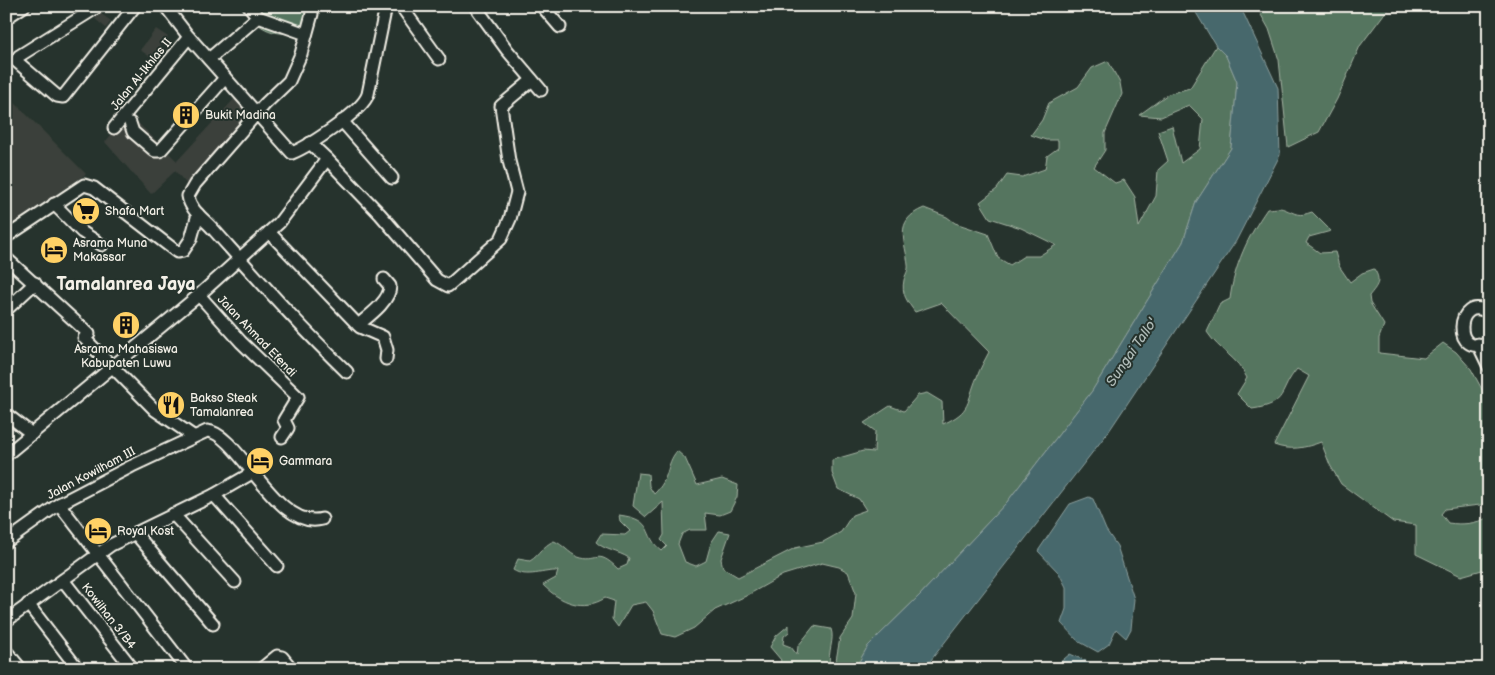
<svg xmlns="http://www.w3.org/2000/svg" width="1495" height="675" viewBox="0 0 1495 675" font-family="'Balsamiq Sans',sans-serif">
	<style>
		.built { fill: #3b403b }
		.green { fill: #55755e; stroke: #a4b3a3 }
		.water { fill: #46686c; stroke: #8c9f9e }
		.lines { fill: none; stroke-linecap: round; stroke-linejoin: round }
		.minor-casing { stroke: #f4f1e8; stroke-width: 15 }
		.minor { stroke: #26332d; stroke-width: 11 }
		.labels { text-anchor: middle; stroke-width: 4; stroke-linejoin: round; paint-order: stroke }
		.street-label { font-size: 12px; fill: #f4f1e8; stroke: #26332d }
		.poi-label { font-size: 12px; fill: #f4f1e8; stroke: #26332d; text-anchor: start }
		.water-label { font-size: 14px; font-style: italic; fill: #aebab6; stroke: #26332d }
		.district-label { font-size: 18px; font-weight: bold; fill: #f4f1e8; stroke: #26332d }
	</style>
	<rect width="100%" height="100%" fill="#26332d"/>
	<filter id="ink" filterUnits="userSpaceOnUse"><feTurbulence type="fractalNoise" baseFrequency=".02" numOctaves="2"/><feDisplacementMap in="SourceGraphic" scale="10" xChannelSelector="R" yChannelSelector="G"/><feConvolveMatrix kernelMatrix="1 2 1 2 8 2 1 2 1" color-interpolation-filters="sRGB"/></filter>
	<g filter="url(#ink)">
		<g class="built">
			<path d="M100,13L111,21L106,28L95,19Z"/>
			<path d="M156,29L168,37L152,58L140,50Z"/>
			<path d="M6,94L86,174L6,228Z"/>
			<path d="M236,97L257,123L192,190L175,171L151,194L105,142L129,114L177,161Z"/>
		</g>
		<g class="green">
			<path d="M244,6H314L309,34C277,33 265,37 244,9Z"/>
			<path d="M1256,6H1390L1360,46L1337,99L1319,132L1288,147L1279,60L1269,29Z"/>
			<path d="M1216,46L1226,56L1237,82L1231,148L1196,202L1183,242L1092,391L1007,502L920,595L868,646L855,669H833L835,666L840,638L853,619L856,593L848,572L839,567L822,563L783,575L746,596L715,610L694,628L675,637L662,634L653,611L646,602L631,605L618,627L612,619L614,601L605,598C583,612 560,602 543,585L556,578L558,571C544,570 527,579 513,570L518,559L530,561C540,555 542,546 554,541C564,545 568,553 578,557C598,564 596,547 618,569L627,565L629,558C618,551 604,550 596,542L601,534L625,535L630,531L620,521L619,515C657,520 641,535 662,551L667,546L661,540L664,535L663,502L646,517L633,506L638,473L648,474L649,486L654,494C671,478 665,465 677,451L685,458L697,485L722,479L738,485L737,497L730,511L720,515L705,513L707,530H690L682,534L678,544L685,562L696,566L706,561L711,543L719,531L730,533L721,559L723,568L738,577L795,548L823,542L841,532L852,515L866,510L859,499L838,489L832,473V460L863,451L874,452L875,431L864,423L890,406L904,411L918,395L927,393L942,402L943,424C972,411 966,403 977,377C980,368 985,360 989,352L941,303L915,312C907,301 901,294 904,280C905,275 909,270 908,265C906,242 892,221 924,208L947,217L955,223L988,234L998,258L1010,265L1024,256H1039L1056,245L1021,228L990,218L980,202L997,189L1007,175L1022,177L1045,169L1047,156L1058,148V140H1046L1031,135L1042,120L1049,103L1078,87L1092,68L1108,61L1120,83L1122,94L1105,133V150L1094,167L1115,183L1124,180L1135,197L1139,227L1156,196L1158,170L1168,161L1158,131L1172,126L1181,163L1200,149L1203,119L1189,105L1161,117L1139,115L1168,94L1190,88Z"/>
			<path d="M1267,209C1272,209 1280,207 1284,209C1297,214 1298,217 1312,212L1331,231L1309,237L1306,243L1320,253L1335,252L1339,266L1350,282L1362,273L1374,269C1382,281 1377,286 1369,296L1370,303L1384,325L1379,338V353L1424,358L1443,343L1456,352L1471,369L1489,402V504L1445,509L1441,514L1448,523C1463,525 1475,524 1489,517V568L1461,576L1416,554V525L1393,522L1341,484L1330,465L1321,442C1305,448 1290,451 1274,445L1309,376L1297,369C1278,391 1289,404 1252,409L1237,394L1247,378C1237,356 1220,352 1207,332L1220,304L1230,299C1234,266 1248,236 1267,209Z"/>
			<path d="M789,625V632L784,636L783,644L791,647L797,655L798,646L814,626L831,629C835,640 827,652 830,665L824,669H777L781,660L770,647L776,636Z"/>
		</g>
		<g class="water">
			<path d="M1192,6H1240L1278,88L1280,155L1236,241L1109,431L924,669H855L868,646L920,595L1007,502L1092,391L1183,242L1196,202L1231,148L1237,82L1226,56L1216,46Z"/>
			<path d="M1089,497L1093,499L1106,530L1117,546L1134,599L1131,629L1126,638L1116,629L1109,644L1098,652L1078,641L1061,623L1066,609V587L1059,573L1038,551L1070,504Z"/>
			<path d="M1070,654L1086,661L1094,669H1052Z"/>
		</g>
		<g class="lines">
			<defs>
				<g id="minor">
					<path d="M99,6L19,56L16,61L57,96L63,97L135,6"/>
					<path d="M165,6L189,37L292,153C309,146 363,111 368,94L386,6"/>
					<path d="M249,6L258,17L306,34"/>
					<path d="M311,6L312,14L301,54L289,81L265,104L195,184L188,196C190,210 204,219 213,229C257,278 300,327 347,372"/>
					<path d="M401,6L439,59"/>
					<path d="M475,6L507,50L541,90"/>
					<path d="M542,6L560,27"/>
					<path d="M6,18L24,6"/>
					<path d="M209,59L258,17"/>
					<path d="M342,121L392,178"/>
					<path d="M130,123L133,132L155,151H160L225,78"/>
					<path d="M114,128L189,37"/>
					<path d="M327,159L380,214L437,280L448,286L501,239L510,219L517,192L509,161L501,106L532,80"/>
					<path d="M54,204L82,232L102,245"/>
					<path d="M269,232L360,327L383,337L387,350L386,359"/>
					<path d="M6,237L84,185L94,188L177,252L183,251L191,239L198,214"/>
					<path d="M6,258L89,334L84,338L155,410L193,436"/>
					<path d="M199,295L241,342L298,397L284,420L288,428L282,437"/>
					<path d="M6,310L35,283"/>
					<path d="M1489,313C1454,291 1452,363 1489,341"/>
					<path d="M358,325C369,316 390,301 390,286L384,279"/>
					<path d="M1478,344L1489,367"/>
					<path d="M6,414L32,434"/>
					<path d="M6,455L199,295L279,223L327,159L310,143"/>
					<path d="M214,495L277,566"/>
					<path d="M59,504L187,669"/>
					<path d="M173,514L235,582"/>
					<path d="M135,533L213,624"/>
					<path d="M6,542L59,504L132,466L207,431C238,432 277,532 322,519"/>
					<path d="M63,580L133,669"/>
					<path d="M28,604L78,669"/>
					<path d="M6,621L111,545L214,495L252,473"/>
					<path d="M6,651L21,669"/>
					<path d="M261,669L277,656L282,657L292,669"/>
				</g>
			</defs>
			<use href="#minor" class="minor-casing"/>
			<use href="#minor" class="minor"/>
		</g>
	</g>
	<defs>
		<symbol id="building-disc" viewBox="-11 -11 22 22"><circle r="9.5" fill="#ffd166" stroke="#26332d"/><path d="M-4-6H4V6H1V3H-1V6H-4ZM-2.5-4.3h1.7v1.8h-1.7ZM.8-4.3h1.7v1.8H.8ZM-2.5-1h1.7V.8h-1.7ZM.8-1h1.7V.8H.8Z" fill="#111"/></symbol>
		<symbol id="supermarket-disc" viewBox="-11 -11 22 22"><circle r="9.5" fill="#ffd166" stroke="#26332d"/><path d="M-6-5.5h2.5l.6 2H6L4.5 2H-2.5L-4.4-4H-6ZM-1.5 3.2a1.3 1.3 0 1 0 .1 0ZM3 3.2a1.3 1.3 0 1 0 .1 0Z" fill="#111"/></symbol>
		<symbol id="hotel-disc" viewBox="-11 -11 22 22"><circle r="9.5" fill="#ffd166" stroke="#26332d"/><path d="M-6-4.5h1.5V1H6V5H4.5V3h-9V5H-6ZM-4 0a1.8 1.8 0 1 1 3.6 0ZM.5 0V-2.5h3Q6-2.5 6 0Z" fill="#111"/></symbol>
		<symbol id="restaurant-disc" viewBox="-11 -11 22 22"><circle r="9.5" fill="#ffd166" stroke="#26332d"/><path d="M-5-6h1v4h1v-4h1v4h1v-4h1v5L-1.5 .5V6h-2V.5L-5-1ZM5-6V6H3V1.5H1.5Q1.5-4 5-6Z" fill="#111"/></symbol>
	</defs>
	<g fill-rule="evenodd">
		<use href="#building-disc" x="170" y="99" width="32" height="32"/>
		<use href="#supermarket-disc" x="70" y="195" width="32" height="32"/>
		<use href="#hotel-disc" x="38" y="234" width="32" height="32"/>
		<use href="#building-disc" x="110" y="309" width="32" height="32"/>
		<use href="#restaurant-disc" x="155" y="389" width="32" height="32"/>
		<use href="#hotel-disc" x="244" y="445" width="32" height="32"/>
		<use href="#hotel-disc" x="82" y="515" width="32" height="32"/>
	</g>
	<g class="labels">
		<g class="street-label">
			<text transform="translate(141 74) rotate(-51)" y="4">Jalan Al-Ikhlas II</text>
			<text transform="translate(257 336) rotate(46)" y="4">Jalan Ahmad Efendi</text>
			<text transform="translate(91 473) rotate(-28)" y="4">Jalan Kowilham III</text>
			<text transform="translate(109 616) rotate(52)" y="4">Kowilhan 3/B4</text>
		</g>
		<g class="poi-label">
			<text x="205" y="119">Bukit Madina</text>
			<text x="105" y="215">Shafa Mart</text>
			<text x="73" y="247">Asrama Muna<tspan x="73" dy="14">Makassar</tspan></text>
			<text x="126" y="353" text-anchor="middle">Asrama Mahasiswa<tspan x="126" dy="14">Kabupaten Luwu</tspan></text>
			<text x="190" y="402">Bakso Steak<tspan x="190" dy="14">Tamalanrea</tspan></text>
			<text x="279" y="465">Gammara</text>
			<text x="117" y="535">Royal Kost</text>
		</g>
		<g class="water-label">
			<text transform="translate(1131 352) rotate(-56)" y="5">Sungai Tallo'</text>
		</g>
		<g class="district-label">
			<text x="126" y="290">Tamalanrea Jaya</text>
		</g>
	</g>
	<rect width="1495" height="675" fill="none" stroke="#26332d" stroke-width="25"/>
	<rect x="12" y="12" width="1470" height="650" fill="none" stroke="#f4f1e8" stroke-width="2" filter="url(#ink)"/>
</svg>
